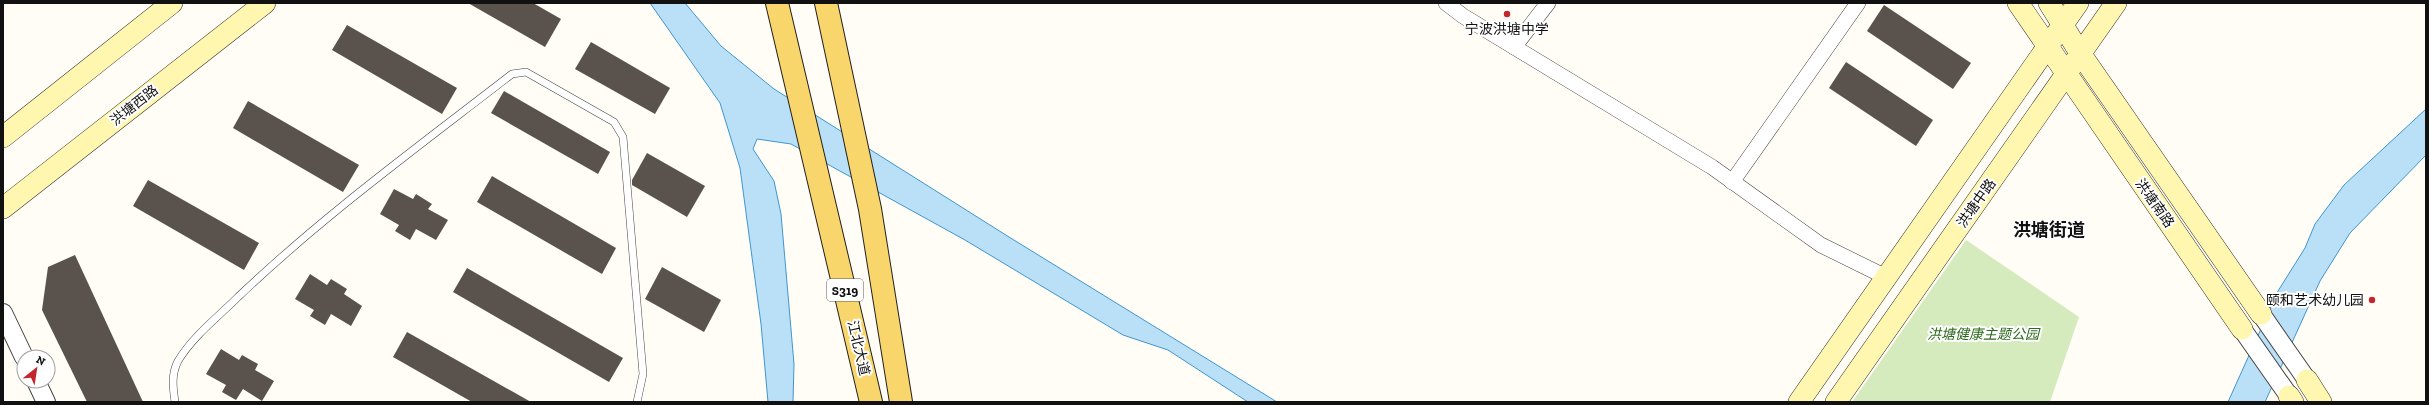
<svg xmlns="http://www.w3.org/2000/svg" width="2429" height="405" viewBox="0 0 2429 405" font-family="'Zilla Slab','Noto Sans SC',serif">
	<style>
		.green { fill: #d5ebbd }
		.water { fill: #b9e0f7; stroke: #3f96cf }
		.building { fill: #5a524d }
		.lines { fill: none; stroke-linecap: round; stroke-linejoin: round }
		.service-casing { stroke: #444; stroke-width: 8 }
		.minor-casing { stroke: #444; stroke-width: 16 }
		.tertiary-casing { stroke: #444; stroke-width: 20 }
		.secondary-casing { stroke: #333; stroke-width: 22 }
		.primary-casing { stroke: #222; stroke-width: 24 }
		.service { stroke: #fff; stroke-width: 7 }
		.minor { stroke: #fff; stroke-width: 15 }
		.tertiary { stroke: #fff; stroke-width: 18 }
		.secondary { stroke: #fff6b0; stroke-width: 21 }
		.primary { stroke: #f9d66b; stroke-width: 22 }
		.poi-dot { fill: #c4262e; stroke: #fff; stroke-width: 1.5 }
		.labels { text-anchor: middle; stroke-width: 4; stroke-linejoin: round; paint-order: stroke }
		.shield { fill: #fff; stroke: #585858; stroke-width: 1 }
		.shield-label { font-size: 13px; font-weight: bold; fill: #111 }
		.poi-label { font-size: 14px; fill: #111; stroke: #fff }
		.street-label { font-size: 14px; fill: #111; stroke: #fff }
		.park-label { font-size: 14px; font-style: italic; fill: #2f6b1f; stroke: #fff }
		.district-label { font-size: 18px; font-weight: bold; fill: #111; stroke: #fff }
	</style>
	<rect width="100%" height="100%" fill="#fffdf5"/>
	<path class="green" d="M1966,240L2079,317L2050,402H1852Z"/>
	<g class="water">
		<path d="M650,3H685L721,46L774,89L1009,237L1277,402H1248L1168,350L1123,335L965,240L791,144L757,139L753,149L774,181L781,214L794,364L793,402H768L761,324L740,168L720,103Z"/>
		<path d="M2426,109V155L2350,233L2320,281L2265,402H2228L2278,291L2305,248L2315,224L2344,185Z"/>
	</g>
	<g class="building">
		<path d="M468,3H533L561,19L545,47Z"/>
		<path d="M1884,5L1971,63L1953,89L1867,31Z"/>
		<path d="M347,25L457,88L442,114L332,50Z"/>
		<path d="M591,42L670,88L655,114L575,69Z"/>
		<path d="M1846,62L1933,120L1916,146L1829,88Z"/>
		<path d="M504,91L610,152L598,174L491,113Z"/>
		<path d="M248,101L359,165L343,192L233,128Z"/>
		<path d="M647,153L705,186L687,217L632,185V180Z"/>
		<path d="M492,176L616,248L602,274L477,202Z"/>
		<path d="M148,180L259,243L244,270L133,206Z"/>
		<path d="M394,189L413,199L416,194L432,204L428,209L448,220L436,240L416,229L410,240L395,231L399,225L380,214Z"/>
		<path d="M75,255L143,402H87L42,310L48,267Z"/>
		<path d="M662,267L721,300L704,332L645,299Z"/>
		<path d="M467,268L623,358L609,382L453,292Z"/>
		<path d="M310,274L327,285L331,279L347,289L344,294L362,306L351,326L331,314L325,325L310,316L314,310L295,299Z"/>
		<path d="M407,332L531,402H472L393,357Z"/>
		<path d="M221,349L239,360L242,355L258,364L255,370L274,381L262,401L243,389L236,400L222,392L226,385L206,374Z"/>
	</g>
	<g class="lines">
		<defs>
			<path id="service" d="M175,402C173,388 171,374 178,361C193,336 218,317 238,297C323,216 419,146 512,74L526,72L614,122L623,137L643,374L637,402"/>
			<g id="minor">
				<path d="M1446,3L1463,16L1712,167L1821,245L1886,277"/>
				<path d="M1514,47L1548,3"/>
				<path d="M1732,182L1858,3"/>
			</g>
			<g id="tertiary">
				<path d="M3,313L24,357"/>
				<path d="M2261,314L2307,380"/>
				<path d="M2242,329L2289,396"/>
				<path d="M36,381L46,402"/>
			</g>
			<g id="secondary">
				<path d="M2018,3L2242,329"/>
				<path d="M2049,3L2080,53L2261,314"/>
				<path d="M3,137L172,3"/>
				<path d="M3,208L265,3"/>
				<path d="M2307,380L2321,402"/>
				<path d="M2289,396L2293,402"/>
				<path d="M1799,402L2078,3"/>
				<path d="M1836,402L2116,3"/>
			</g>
			<g id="primary">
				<path d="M777,3L871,402"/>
				<path d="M826,3L870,209L901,402"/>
			</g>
		</defs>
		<use href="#service" class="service-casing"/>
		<use href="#minor" class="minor-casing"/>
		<use href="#tertiary" class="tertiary-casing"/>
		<use href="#secondary" class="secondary-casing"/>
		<use href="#primary" class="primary-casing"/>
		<use href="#service" class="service"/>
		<use href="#minor" class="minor"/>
		<use href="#tertiary" class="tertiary"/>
		<use href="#secondary" class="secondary"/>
		<use href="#primary" class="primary"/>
	</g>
	<g class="poi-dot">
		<circle cx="1507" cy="14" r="4"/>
		<circle cx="2372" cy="300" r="4"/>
	</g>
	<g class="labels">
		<rect class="shield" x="827" y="279" width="36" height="22" rx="3"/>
		<g class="shield-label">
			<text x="845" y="295">S319</text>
		</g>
		<g class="poi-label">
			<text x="1507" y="34">宁波洪塘中学</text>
			<text x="2364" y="305" text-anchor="end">颐和艺术幼儿园</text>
		</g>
		<g class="street-label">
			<text transform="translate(134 105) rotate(-38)" y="5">洪塘西路</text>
			<text transform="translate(1976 203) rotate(-55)" y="5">洪塘中路</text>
			<text transform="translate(2155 203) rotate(55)" y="5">洪塘南路</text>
			<text transform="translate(859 348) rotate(77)" y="5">江北大道</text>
		</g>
		<g class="park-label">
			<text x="1983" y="339">洪塘健康主题公园</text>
		</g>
		<g class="district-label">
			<text x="2049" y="236">洪塘街道</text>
		</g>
	</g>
	<rect width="2429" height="405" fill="none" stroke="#111111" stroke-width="8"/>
	<g transform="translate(36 369) rotate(30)"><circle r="19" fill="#ffffff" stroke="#a0a0a0"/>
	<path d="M0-3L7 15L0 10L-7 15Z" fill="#c4262e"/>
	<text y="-6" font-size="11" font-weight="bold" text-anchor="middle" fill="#111111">N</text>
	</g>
</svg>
